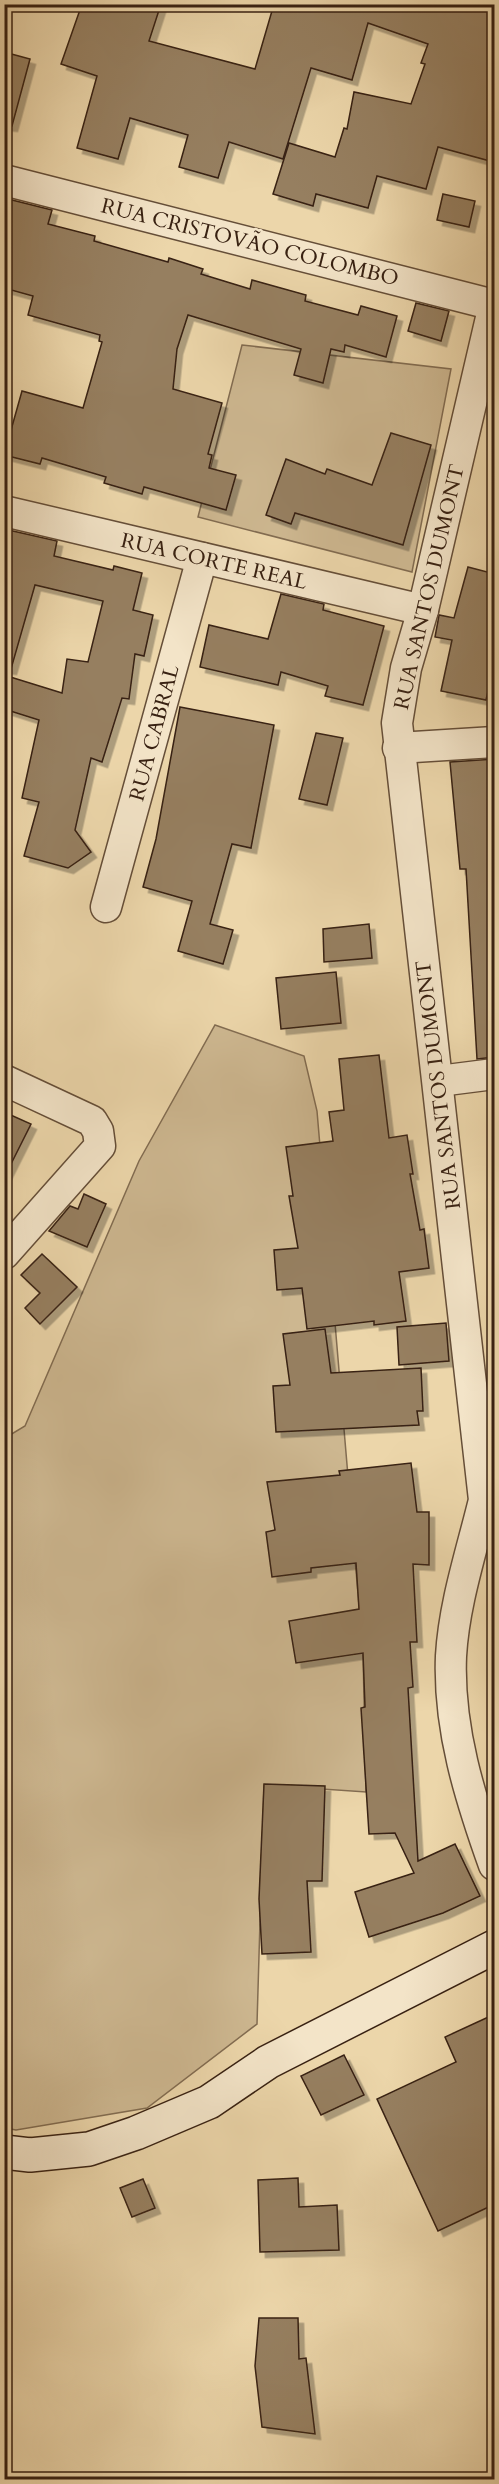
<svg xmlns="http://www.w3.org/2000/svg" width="499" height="2484" viewBox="0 0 499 2484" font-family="Cardo,serif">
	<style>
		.green { fill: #cdb790; stroke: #826c51; stroke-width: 1.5 }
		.building { fill: #967f61; stroke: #382112; stroke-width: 1.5; filter: url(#shadow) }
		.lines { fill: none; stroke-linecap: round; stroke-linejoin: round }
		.street-casing { stroke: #654e38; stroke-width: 33 }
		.secondary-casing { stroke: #382112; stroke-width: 36 }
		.street { stroke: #f3e4c8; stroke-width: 30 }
		.secondary { stroke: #f3e4c8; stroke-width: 33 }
		.labels { text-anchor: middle; stroke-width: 5; stroke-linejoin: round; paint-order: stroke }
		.street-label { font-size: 21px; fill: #382112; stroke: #f3e4c8 }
	</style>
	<defs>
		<filter id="shadow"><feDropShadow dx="5.5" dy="5.5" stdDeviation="0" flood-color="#0004"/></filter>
	</defs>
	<rect width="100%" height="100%" fill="#ecd6aa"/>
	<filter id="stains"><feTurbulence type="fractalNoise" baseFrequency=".00333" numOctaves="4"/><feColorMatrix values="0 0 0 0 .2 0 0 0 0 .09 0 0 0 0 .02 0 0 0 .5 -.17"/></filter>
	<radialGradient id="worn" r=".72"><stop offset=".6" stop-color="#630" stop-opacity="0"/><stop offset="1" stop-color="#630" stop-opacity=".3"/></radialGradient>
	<g class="green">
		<path d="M242,345L451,369L412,572L198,517Z"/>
		<path d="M215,1025L304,1056L317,1111L363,1653L366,1792L264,1785L257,2024L147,2108L16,2130L5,2128V1438L25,1426L139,1161Z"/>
	</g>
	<g class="building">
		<path d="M82,4H161L149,41L255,69L274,4H495V145L490,161L438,147L426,189L377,176L368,208L316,194L313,206L273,194L289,143L335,157L344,128L347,129L354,92L411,104L425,64L421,63L428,44L368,23L352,80L311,68L283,159L229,142L218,178L179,167L188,135L130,118L118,159L77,148L97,76L61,64Z"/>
		<path d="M4,52L30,59L12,126L4,125Z"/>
		<path d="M443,194L475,201L469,227L437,220Z"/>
		<path d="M4,198L52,210L48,224L95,236L94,241L168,262L169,258L203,269L201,274L250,289L252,280L306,295L305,301L358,315L361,306L397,316L386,357L345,345L344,352L331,349L323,383L294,375L301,349L188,315L177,349L173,389L222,403L208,454L212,455L209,468L236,475L226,510L144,487L142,494L104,483L106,477L42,458L40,464L4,455L22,391L83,408L102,342L99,341L100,335L28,315L33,296L4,288Z"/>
		<path d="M416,303L449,311L441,341L408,331Z"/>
		<path d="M391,433L431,445L403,545L295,513L291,524L266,515L286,459L325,474L327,469L372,485Z"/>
		<path d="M4,529L57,541L54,556L113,570L114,566L142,573L133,610L153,615L144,656L135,654L129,699L122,698L102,762L91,758L75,830L91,852L68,868L24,856L39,802L22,798L39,720L4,709V675L62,693L67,659L88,662L103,601L35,585L11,669L4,668Z"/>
		<path d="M468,567L495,574V660L486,700L441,691L452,640L435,637L438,621L439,615L454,618Z"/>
		<path d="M281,594L324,604L323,610L384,626L363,705L325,696L328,686L281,672L278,685L200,667L209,625L268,639Z"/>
		<path d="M180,707L274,725L251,848L232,844L210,924L233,930L223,964L178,951L192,901L143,887L156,839Z"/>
		<path d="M316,733L343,738L327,805L299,799Z"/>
		<path d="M495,759V1057L477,1059L466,869H460L450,762Z"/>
		<path d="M369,924L372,958L324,962L323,929Z"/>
		<path d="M336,972L341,1023L281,1029L276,978Z"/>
		<path d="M379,1055L389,1138L407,1135L413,1174H410L420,1230L424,1229L429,1268L399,1272L406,1321L374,1325V1321L307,1329L302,1288L277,1290L274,1250L298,1248L289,1196H293L286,1147L333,1141L329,1112L344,1110L339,1059Z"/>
		<path d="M4,1112L31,1124L4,1178Z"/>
		<path d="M84,1194L106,1204L87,1247L49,1231L70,1206L78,1209Z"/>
		<path d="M42,1254L77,1287L40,1324L25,1308L40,1293L21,1275Z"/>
		<path d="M446,1323L449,1361L399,1365L397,1327Z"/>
		<path d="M325,1329L331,1373L421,1368L423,1411H417L419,1425L276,1432L273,1386L290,1385L283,1334Z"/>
		<path d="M411,1463L417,1512H429V1565L413,1564L417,1642H410L413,1687L408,1688L418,1861L455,1844L480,1896L443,1913L369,1937L355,1892L414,1873L395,1833L369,1834L361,1708L365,1707L363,1653L296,1663L289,1621L359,1609L356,1563L311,1568V1572L272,1577L266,1532L275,1530L267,1482L340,1475L339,1471Z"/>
		<path d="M264,1784L325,1786L322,1881H307L311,1952L262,1954L259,1899Z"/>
		<path d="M495,2014V2204L438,2231L377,2099L456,2062L445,2037Z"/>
		<path d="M344,2055L364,2095L321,2115L301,2076Z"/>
		<path d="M298,2178L299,2207L337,2205L339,2250L260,2252L258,2180Z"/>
		<path d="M143,2179L155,2208L132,2217L120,2188Z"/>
		<path d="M259,2318H298L299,2359L306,2358L315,2434L262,2427L255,2366Z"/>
	</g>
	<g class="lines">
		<defs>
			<g id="street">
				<path d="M4,180L494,305"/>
				<path d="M494,305L423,610L406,668L397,723L484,1500C472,1550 454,1603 451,1656C448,1728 470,1798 494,1865"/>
				<path d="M4,511L423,610"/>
				<path d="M398,748L494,742"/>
				<path d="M106,907L202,558"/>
				<path d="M4,1080L92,1121L98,1131L100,1146L4,1254"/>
				<path d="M439,1081L494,1074"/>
			</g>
			<path id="secondary" d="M4,2152L30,2155L89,2149L136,2133L209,2102L268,2062L494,1947"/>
		</defs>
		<use href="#street" class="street-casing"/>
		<use href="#secondary" class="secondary-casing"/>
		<use href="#street" class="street"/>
		<use href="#secondary" class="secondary"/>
	</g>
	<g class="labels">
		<g class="street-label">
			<text transform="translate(250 242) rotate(14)" y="7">RUA CRISTOVÃO COLOMBO</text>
			<text transform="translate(214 561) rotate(13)" y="7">RUA CORTE REAL</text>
			<text transform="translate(429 587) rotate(-77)" y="7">RUA SANTOS DUMONT</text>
			<text transform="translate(154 733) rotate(-75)" y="7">RUA CABRAL</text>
			<text transform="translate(438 1085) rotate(-97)" y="7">RUA SANTOS DUMONT</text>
		</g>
	</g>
	<rect width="499" height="2484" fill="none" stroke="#ecd6aa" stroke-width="24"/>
	<rect x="6" y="6" width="487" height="2472" fill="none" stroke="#382112" stroke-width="3"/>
	<rect x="12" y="12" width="475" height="2460" fill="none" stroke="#382112" stroke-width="1.5"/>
	<rect width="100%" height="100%" filter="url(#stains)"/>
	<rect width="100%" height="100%" fill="url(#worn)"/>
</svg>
